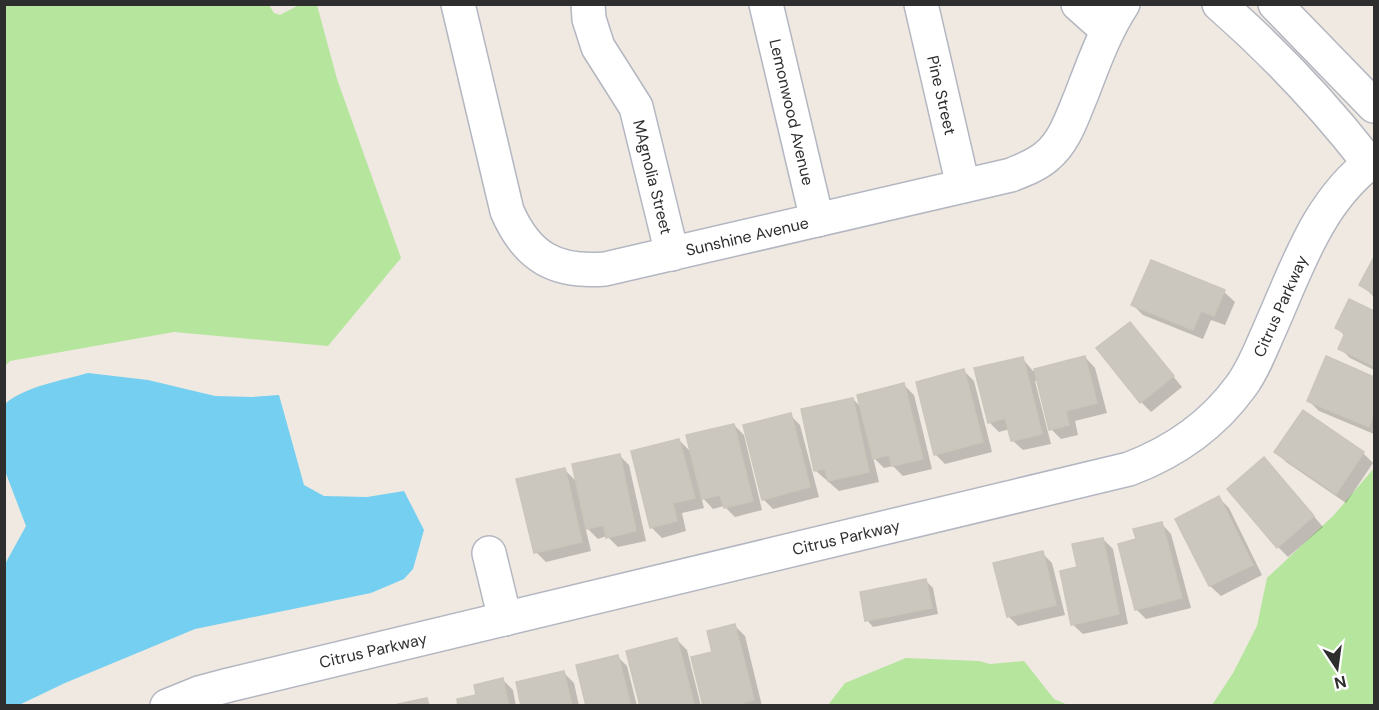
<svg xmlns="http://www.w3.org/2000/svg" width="1379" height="710" viewBox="0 0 1379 710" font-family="'DM Sans',sans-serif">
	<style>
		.green { fill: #b6e59e }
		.water { fill: #75cff0 }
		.shadow { fill: #0003 }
		.building { fill: #cbc7bf; stroke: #cbc5ba; stroke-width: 1.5 }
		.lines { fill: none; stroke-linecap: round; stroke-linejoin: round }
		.minor-casing { stroke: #b4b7c1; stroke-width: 36 }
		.minor { stroke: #fff; stroke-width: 33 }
		.labels { text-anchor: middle; stroke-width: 4.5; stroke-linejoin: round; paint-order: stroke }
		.street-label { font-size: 16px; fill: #2e2e2e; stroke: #fff }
	</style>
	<rect width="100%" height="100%" fill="#efe9e1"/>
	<g class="green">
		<path d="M269,5L274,13L280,15L299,5H317L337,79L401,258L328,346L174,332L10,361L5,366V5Z"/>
		<path d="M1374,468V705H1212L1233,673L1257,626L1267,578L1334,515Z"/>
		<path d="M906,658L979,661L990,664L1024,661L1054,699L1068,705H828L845,683Z"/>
	</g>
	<path class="water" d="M88,373L148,380L215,396L251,397L279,395L304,485L324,496L367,497L404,491L424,530L413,569L404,579L371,593L195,629L65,683L19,705H5V564L26,526L5,471V404C23,387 64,380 88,373Z"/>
	<g class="shadow">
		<path d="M1374,261V297L1361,284Z"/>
		<path d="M1151,262L1224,292L1235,302L1225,325L1211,320L1203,339L1143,315L1133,305Z"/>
		<path d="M1349,301L1374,313V370L1350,358L1340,348L1345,336L1337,328Z"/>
		<path d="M1130,324L1182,387L1151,412L1141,402Z"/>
		<path d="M1085,357L1095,368L1107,413L1075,421L1078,435L1061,439L1051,429L1038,381H1035L1051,444L1023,450L1012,440L1010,429L999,432L989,422L1022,358L1033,371Z"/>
		<path d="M1327,358L1374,379V434L1319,411L1309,401Z"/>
		<path d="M964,371L974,381L992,452L945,464L935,454Z"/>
		<path d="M904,385L914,395L932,469L903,476L893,466L884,468L873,457L879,482L839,491L816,471L803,410L853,399L862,408Z"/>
		<path d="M790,415L800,425L819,497L773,509L763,499Z"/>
		<path d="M734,425L744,435L762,510L735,517L724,506L713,509L701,496L704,508L682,513L686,531L662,538L652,528L679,440L693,454Z"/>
		<path d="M1276,452L1363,453L1373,463L1346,503L1286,462Z"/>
		<path d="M619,455L629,465L646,541L618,547L607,536L598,539L585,526L591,551L546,562L536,552L564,469L578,483Z"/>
		<path d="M1274,469L1323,527L1288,557L1278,547Z"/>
		<path d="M1219,498L1229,508L1262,575L1221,596L1210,586L1177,519Z"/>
		<path d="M1161,523L1171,534L1191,608L1146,619L1136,609Z"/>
		<path d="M1103,539L1113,549L1128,624L1083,634L1072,624L1079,569Z"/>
		<path d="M1042,553L1052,563L1065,615L1018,626L1008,616Z"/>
		<path d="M926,581L933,588L938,614L873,627L867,620Z"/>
		<path d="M735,626L745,636L762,706H705L714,653Z"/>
		<path d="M677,640L687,650L701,706H641Z"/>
		<path d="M617,656L627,666L637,706H587Z"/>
		<path d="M564,673L574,683L579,706H523Z"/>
		<path d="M503,680L513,690L516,706H460Z"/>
	</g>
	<g class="building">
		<path d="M1374,257V294L1359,285Z"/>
		<path d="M1151,260L1225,290L1214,316L1201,311L1193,330L1131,305Z"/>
		<path d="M1349,299L1374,311V366L1338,349L1345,333L1335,328Z"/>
		<path d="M1130,322L1174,376L1140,403L1096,348Z"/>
		<path d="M1085,356L1097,403L1066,411L1069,425L1049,430L1034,369Z"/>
		<path d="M1326,356L1374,377V414L1369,427L1307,401Z"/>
		<path d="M1023,357L1042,434L1011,441L1005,418L988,423L974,368Z"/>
		<path d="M964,369L983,442L934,455L916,382Z"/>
		<path d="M904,383L923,459L892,466L889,455L873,459L857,395Z"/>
		<path d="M853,398L869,472L828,481L825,469L814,471L801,409Z"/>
		<path d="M1303,410L1364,452L1336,494L1274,452Z"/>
		<path d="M791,413L810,487L762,500L743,425Z"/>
		<path d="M734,424L753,501L724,508L720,495L702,499L686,435Z"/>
		<path d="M679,439L695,498L673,503L677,521L650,528L631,451Z"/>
		<path d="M620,454L636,531L606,538L604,525L586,529L572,464Z"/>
		<path d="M1264,457L1314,516L1277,548L1227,489Z"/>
		<path d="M565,468L582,542L534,553L516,479Z"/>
		<path d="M1219,496L1253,565L1209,586L1175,519Z"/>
		<path d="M1162,522L1182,598L1135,610L1118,544L1136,539L1133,529Z"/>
		<path d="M1103,538L1119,614L1071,625L1060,571L1077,567L1072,544Z"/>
		<path d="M1043,551L1056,605L1007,617L993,563Z"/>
		<path d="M926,579L932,608L865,621L860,592Z"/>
		<path d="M735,624L754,700L733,706H703L691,657L712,652L707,631Z"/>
		<path d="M677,638L694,704L640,706L626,651Z"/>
		<path d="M618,655L631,706H586L576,665Z"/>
		<path d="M564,671L572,706H521L516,682Z"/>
		<path d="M503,678L509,706H458L457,699L476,695L474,685Z"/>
		<path d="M427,698L429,706H399L398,704Z"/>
	</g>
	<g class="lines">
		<defs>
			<g id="minor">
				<path d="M458,4L507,211C527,257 555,273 605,269L1011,175C1023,170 1037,165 1047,156C1065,141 1072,117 1081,96C1093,65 1104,33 1123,4"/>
				<path d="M588,4L589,19L598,47L636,107L672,254"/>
				<path d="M766,4L817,220"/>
				<path d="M921,4L963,186"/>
				<path d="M1078,4L1107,30"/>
				<path d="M1219,4C1275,53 1324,105 1369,163"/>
				<path d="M1275,4L1374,106"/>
				<path d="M489,553L505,619"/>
				<path d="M167,706L199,693L229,685L1129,469C1174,452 1212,426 1241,386C1253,370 1260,351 1268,333C1296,271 1317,201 1374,160"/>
			</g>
		</defs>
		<use href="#minor" class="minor-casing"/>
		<use href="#minor" class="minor"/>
	</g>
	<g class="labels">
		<g class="street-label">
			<text transform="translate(942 95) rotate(77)" y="6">Pine Street</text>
			<text transform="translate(792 112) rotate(77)" y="6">Lemonwood Avenue</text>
			<text transform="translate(653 177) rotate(76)" y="6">MAgnolia Street</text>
			<text transform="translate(747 236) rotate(-13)" y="6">Sunshine Avenue</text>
			<text transform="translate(1280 306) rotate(-66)" y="6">Citrus Parkway</text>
			<text transform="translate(846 537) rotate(-13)" y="6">Citrus Parkway</text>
			<text transform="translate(373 650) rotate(-13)" y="6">Citrus Parkway</text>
		</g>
	</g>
	<rect width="1379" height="710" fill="none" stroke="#2e2e2e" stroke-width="12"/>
	<g transform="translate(1337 668) rotate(167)" stroke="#ffffff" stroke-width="4.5" paint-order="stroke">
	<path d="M0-4.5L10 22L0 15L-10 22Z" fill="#2e2e2e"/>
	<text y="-9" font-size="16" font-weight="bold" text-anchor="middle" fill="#2e2e2e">N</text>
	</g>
</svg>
